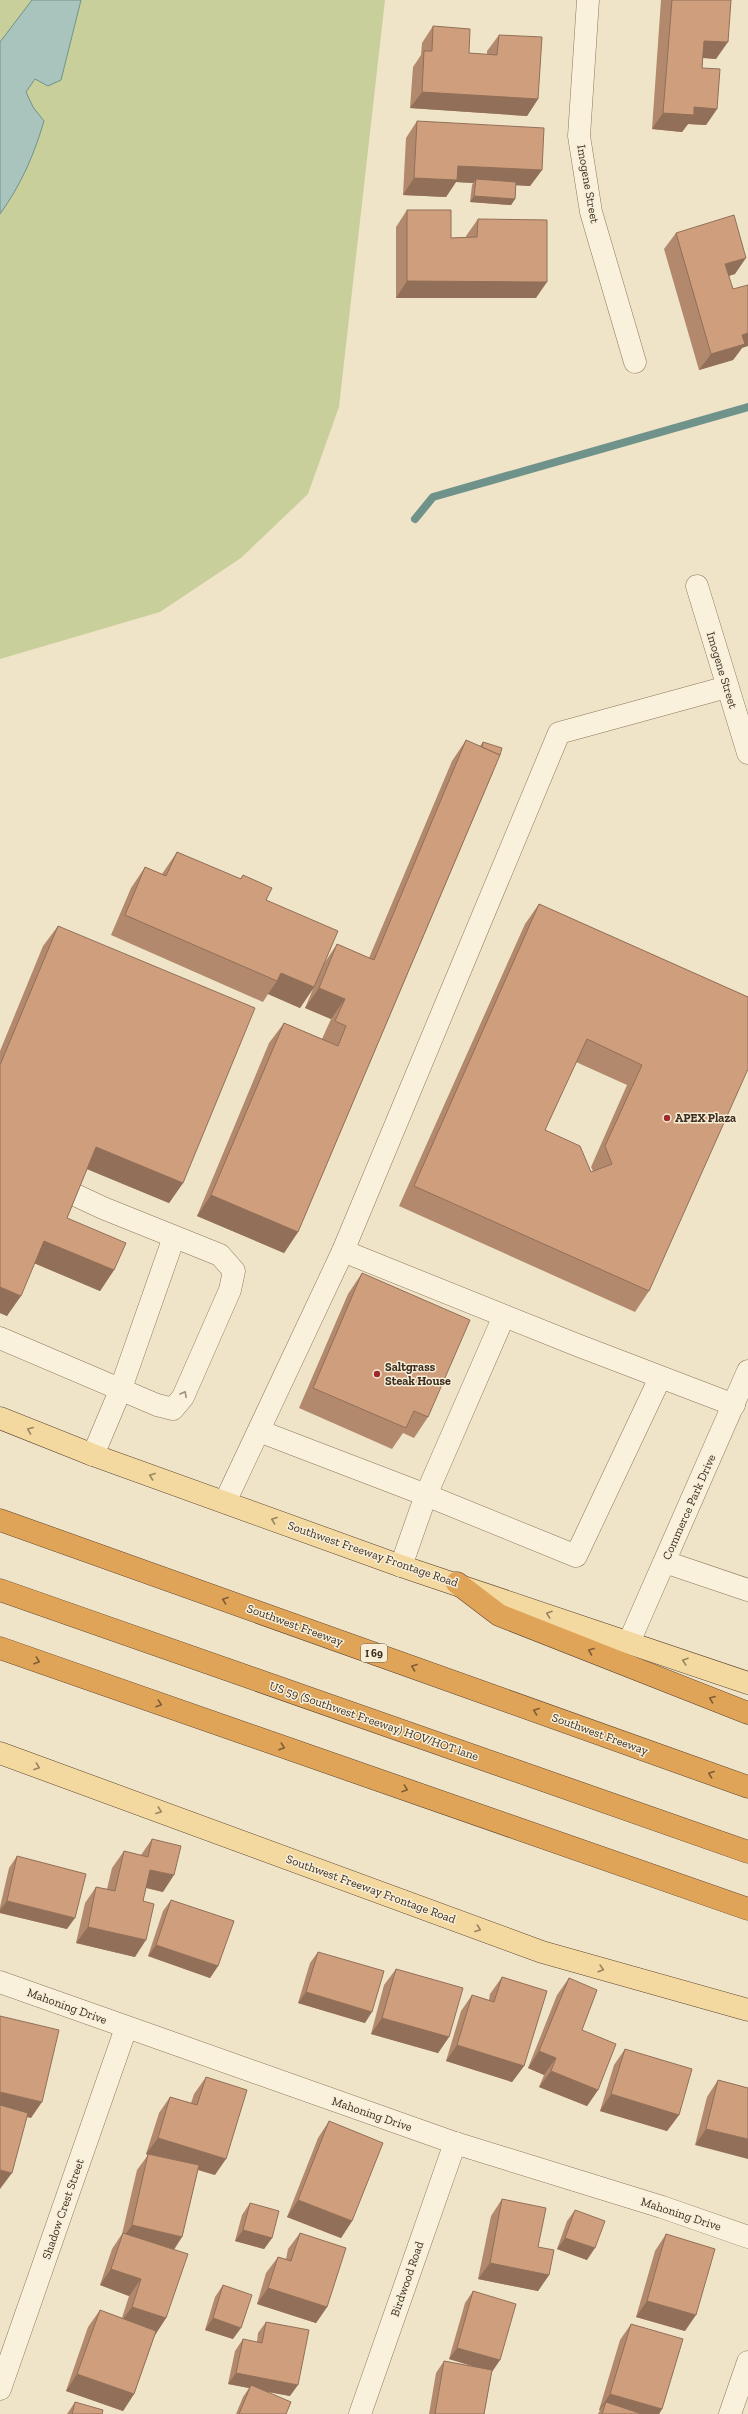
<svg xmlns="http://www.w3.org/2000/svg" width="748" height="2414" viewBox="0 0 748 2414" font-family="'Zilla Slab',serif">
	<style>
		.green { fill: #c9cf9b }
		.water { fill: #a9c4bc; stroke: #6f938a }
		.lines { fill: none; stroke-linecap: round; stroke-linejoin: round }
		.stream { stroke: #6f938a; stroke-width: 8 }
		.minor-casing { stroke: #8d765c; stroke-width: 23 }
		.major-casing { stroke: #5b4430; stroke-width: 23 }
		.highway-casing { stroke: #5b4430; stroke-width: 23 }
		.minor { stroke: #faf1dc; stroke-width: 22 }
		.major { stroke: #f3d9a0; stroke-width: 22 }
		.highway { stroke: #e0a458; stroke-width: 22 }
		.wall { fill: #b2896c; fill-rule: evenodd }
		.shaded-wall { fill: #916f58 }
		.building { fill: #cf9f7d; stroke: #916f58; fill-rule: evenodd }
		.oneway { stroke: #9c907e }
		.oneway2 { stroke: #988460 }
		.oneway3 { stroke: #7e5d36 }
		.poi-dot { fill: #9e2a2b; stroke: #f7eed8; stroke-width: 1.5 }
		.labels { text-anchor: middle; stroke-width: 3; stroke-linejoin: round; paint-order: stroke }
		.shield { fill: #f7eed8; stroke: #756857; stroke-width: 1 }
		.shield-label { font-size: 11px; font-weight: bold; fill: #3d2e20 }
		.street-label { font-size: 12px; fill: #3d2e20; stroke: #f7eed8 }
		.poi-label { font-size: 12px; font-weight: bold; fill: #3d2e20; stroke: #f7eed8; text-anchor: start }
	</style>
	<rect width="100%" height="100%" fill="#f0e4c8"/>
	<path class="green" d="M0,0H385L339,407L308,494L241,558L160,612L0,659Z"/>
	<path class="water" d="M32,0H81L61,80L48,86L35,79L26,92L33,107L44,121C34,155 21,185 0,214V42Z"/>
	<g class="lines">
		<path class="stream" d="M415,519L433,497L748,407"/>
		<defs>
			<g id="minor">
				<path d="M588,0L579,136L591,212L635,362"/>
				<path d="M697,586L748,753"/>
				<path d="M343,1251L577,1345L734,1405"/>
				<path d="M0,1338L157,1405L173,1409L183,1397L230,1290L234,1271L220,1255L103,1208L71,1193"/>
				<path d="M259,1431L426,1495L576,1556L660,1378"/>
				<path d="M93,1455L120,1391L174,1237"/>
				<path d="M225,1502L343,1251L559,733L727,687"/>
				<path d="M665,1562L748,1590"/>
				<path d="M401,1566L426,1495L504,1316"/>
				<path d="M629,1642L748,1371"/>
				<path d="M0,1982L455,2143L662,2207L748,2237"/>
				<path d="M0,2389L126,2028"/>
				<path d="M360,2414L455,2143"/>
				<path d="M730,2414L748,2362"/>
			</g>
			<g id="major">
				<path d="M0,1418L93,1455L401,1566L748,1683"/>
				<path d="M0,1753L542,1952L748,2010"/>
			</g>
			<g id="highway">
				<path d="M0,1520L748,1787"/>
				<path d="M457,1583L499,1615L748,1713"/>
				<path d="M0,1590L748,1852"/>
				<path d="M0,1648L748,1909"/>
			</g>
		</defs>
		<use href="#minor" class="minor-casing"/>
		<use href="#major" class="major-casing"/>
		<use href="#highway" class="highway-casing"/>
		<use href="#minor" class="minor"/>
		<use href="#major" class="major"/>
		<use href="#highway" class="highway"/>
	</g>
	<g class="wall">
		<path d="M661,0H731L716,59L703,58L702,68L717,109L706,125L688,124L682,132L652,129Z"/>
		<path d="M433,26L469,53L487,55V51L499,35L538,99L527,116L410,108L413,67L421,55L422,43Z"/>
		<path d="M417,121L542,170L530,186L516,185L515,199L511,205L470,202L472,185L473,183L456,182L446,197L403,195L406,138Z"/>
		<path d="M407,210L451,238L466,237V236L478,219L536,298H396V227Z"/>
		<path d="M676,233L735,274L729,276L742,348L733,360L699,370L664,249Z"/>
		<path d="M466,740L480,746L483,742L494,770L298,1232L284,1253L197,1216L269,1043L284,1023L322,1039L331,1019L305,1008L313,989L300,1008L268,994L263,1002L111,935L131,888L145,867L162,874L177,852L240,879L243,875L325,962L337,944L369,958L452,761Z"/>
		<path d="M539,904L748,997L649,1291L635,1312L399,1206L525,924ZM576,1062L627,1085L591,1167L593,1171L591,1172L545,1130Z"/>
		<path d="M58,926L183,1183L169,1203L87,1169L67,1218L114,1270L100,1291L34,1263L7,1316L0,1313V1051L43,946Z"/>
		<path d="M362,1273L428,1417L414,1438L403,1433L392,1449L299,1408L348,1294Z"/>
		<path d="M152,1839L163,1892L146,1888L143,1901L135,1957L76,1943L85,1903L96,1887L107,1889L112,1868L124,1851L141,1855Z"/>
		<path d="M17,1856L67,1929L0,1913V1907L9,1868Z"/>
		<path d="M171,1900L218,1966L210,1978L148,1956L163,1911Z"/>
		<path d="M318,1952L365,2023L298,2003L310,1963Z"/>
		<path d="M396,1969L449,2037L438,2053L371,2034L384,1985Z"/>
		<path d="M502,1977L524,2066L512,2082L446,2061L461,2011L472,1995L489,2000L490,1994Z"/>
		<path d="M569,1978L582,2030L598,2090L587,2106L539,2087L544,2075L528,2068L557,1995Z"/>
		<path d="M625,2049L679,2115L667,2131L600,2111L614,2065Z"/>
		<path d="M206,2077L215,2175L198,2170L182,2237L174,2250L166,2318L155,2335L134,2394L123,2411L66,2391L88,2327L100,2310L122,2318L129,2296L100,2285L112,2249L122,2234L137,2170L148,2155L146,2154L159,2113L170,2097L191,2103L194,2094Z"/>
		<path d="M718,2080L748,2088L695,2145L707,2097Z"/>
		<path d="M329,2121L352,2221L341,2238L287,2217L318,2138Z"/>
		<path d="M502,2199L538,2247L549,2275L538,2291L478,2279L491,2216Z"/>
		<path d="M250,2203L272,2238L264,2249L235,2241L242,2215Z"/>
		<path d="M575,2210L587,2260L557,2249L567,2221Z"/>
		<path d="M300,2233L327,2307L316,2323L257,2304L266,2273L278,2257L286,2259L288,2249Z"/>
		<path d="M666,2234L685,2331L636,2317L655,2251Z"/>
		<path d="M223,2285L233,2339L205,2330L215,2297Z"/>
		<path d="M473,2291L500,2360L492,2371L484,2414H429L436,2373L444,2361L476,2367L449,2359L465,2303Z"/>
		<path d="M266,2322L290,2396L267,2392L286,2414H236L243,2397L249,2388L228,2384L235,2351L243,2339L257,2342L258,2333Z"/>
		<path d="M631,2324L662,2409L659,2414H598L600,2410H599L620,2340Z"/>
		<path d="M75,2402L102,2414H67Z"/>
	</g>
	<g class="shaded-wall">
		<path d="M704,41L728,42L716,59L693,57Z"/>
		<path d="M422,92L538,99L527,116L410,108Z"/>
		<path d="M694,107L717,109L706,125L688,124L682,132L652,129L663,113Z"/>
		<path d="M458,166L542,170L530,186L475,183L476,179L473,183L456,182L446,197L403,195L414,178Z"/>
		<path d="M474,196L515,199L511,205L470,202Z"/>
		<path d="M746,258L735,274L713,280L725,264Z"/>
		<path d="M407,281L547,282L536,298H396Z"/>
		<path d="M748,333V346L742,348L733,360L699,370L711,354L742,335Z"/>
		<path d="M281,973L314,987L300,1008L268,994L277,981Z"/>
		<path d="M319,988L345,999L331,1019L305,1008Z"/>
		<path d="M96,1147L183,1183L169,1203L82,1167Z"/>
		<path d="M211,1195L298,1232L284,1253L197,1216Z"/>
		<path d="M44,1241L114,1270L100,1291L29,1261Z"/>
		<path d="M0,1287L21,1296L7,1316L0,1313Z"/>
		<path d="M150,1870L174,1875L163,1892L139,1886Z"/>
		<path d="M7,1901L75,1918L67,1929L0,1913V1910Z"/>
		<path d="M88,1927L146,1940L135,1957L76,1943Z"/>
		<path d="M156,1945L218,1966L210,1978L148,1956Z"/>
		<path d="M306,1992L372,2012L365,2023L298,2003Z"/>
		<path d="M382,2018L449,2037L438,2053L371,2034Z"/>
		<path d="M457,2045L524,2066L512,2082L446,2061Z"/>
		<path d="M539,2051L556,2058L544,2075L528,2068Z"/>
		<path d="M551,2071L598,2090L587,2106L539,2087Z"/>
		<path d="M0,2092L42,2102L31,2118L0,2111Z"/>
		<path d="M611,2094L679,2115L667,2131L600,2111Z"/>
		<path d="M706,2129L748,2139V2159L695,2145Z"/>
		<path d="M158,2138L226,2159L215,2175L146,2154Z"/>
		<path d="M0,2170L12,2173L0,2189Z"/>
		<path d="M298,2200L352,2221L341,2238L287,2217Z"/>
		<path d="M132,2225L182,2237L171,2253L120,2242Z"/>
		<path d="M243,2230L272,2238L264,2249L235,2241Z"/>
		<path d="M565,2238L595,2248L587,2260L557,2249Z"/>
		<path d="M490,2263L549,2275L538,2291L478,2279Z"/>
		<path d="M111,2269L141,2279L129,2296L100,2285Z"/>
		<path d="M268,2288L327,2307L316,2323L257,2304Z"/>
		<path d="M647,2301L696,2315L685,2331L636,2317Z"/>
		<path d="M132,2307L166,2318L155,2335L120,2323Z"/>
		<path d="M213,2318L241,2328L233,2339L205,2330Z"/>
		<path d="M457,2348L500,2360L492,2372L449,2359Z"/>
		<path d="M236,2373L298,2385L290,2396L249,2388L251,2385L249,2388L228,2384Z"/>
		<path d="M77,2374L134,2394L123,2411L66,2391Z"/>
		<path d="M610,2394L662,2409L659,2414H612L606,2402L600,2410H599Z"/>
	</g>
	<g class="building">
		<path d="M672,0H731L728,42L704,41L702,68L720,69L717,109L694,107V115L663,113Z"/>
		<path d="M433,26L470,29L469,53L497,55L499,35L542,37L538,99L422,92L424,51H432Z"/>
		<path d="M417,121L544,128L542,170L458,166L457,180L414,178Z"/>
		<path d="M476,179L516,182L515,199L474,196Z"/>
		<path d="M407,210H451V238L477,237L478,219L547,220V282L407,281Z"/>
		<path d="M734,215L746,258L725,264L733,289L748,285V333L742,335L745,344L711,354L676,233Z"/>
		<path d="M466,740L500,755L298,1232L211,1195L284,1023L338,1046L346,1026L335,1021L345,999L319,988L337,944L374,960Z"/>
		<path d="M483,742L502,748L500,755L482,747Z"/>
		<path d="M177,852L241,879L243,875L272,888L266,900L338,931L314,987L281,973L277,981L125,915L145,867L166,876Z"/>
		<path d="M539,904L748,997V1069L649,1291L414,1186ZM587,1039L642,1065L605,1146L612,1164L591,1172L580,1146L545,1130Z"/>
		<path d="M58,926L255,1008L183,1183L96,1147L67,1218L126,1243L114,1270L44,1241L21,1296L0,1287V1065Z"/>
		<path d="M362,1273L470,1320L428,1417L414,1411L406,1428L313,1388Z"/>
		<path d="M152,1839L181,1846L174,1875L150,1870L143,1901L154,1904L146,1940L88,1927L96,1887L115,1891L124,1851L148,1857Z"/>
		<path d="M17,1856L86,1874L75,1918L7,1901Z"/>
		<path d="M171,1900L234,1921L218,1966L156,1945Z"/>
		<path d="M318,1952L384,1971L372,2012L306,1992Z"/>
		<path d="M396,1969L463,1988L449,2037L382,2018Z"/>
		<path d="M502,1977L547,1991L524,2066L457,2045L472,1995L494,2002Z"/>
		<path d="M569,1978L597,1990L582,2030L616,2044L598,2090L551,2071L556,2058L539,2051Z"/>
		<path d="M0,2016L59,2030L42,2102L0,2092Z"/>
		<path d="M625,2049L692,2069L679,2115L611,2094Z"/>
		<path d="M206,2077L247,2090L226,2159L158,2138L170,2097L197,2105Z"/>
		<path d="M718,2080L748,2088V2139L706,2129Z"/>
		<path d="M0,2105L28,2113L12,2173L0,2170Z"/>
		<path d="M329,2121L383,2143L352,2221L298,2200Z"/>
		<path d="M148,2154L199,2165L182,2237L132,2225Z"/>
		<path d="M502,2199L546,2208L538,2247L554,2250L549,2275L490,2263Z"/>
		<path d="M250,2203L279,2211L272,2238L243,2230Z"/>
		<path d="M575,2210L605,2221L595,2248L565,2238Z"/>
		<path d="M123,2233L188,2254L166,2318L132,2307L141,2279L111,2269Z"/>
		<path d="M300,2233L346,2248L327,2307L268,2288L278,2257L291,2261Z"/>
		<path d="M666,2234L715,2249L696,2315L647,2301Z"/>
		<path d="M223,2285L252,2295L241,2328L213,2318Z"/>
		<path d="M473,2291L516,2304L500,2360L457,2348Z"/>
		<path d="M100,2310L156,2331L134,2394L77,2374Z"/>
		<path d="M266,2322L309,2330L298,2385L236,2373L243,2339L262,2343Z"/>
		<path d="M631,2324L683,2339L662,2409L610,2394Z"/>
		<path d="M444,2361L492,2370L484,2414H435Z"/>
		<path d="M251,2385L291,2402L286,2414H239Z"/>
		<path d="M75,2402L103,2410L102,2414H72Z"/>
		<path d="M606,2402L642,2414H602Z"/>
	</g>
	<defs><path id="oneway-chevron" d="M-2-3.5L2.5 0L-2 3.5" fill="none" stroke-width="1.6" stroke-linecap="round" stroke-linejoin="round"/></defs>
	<use class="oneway" href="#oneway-chevron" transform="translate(184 1394) rotate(-61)"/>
	<g class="oneway2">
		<use href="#oneway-chevron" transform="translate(30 1430) rotate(-159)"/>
		<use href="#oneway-chevron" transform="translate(152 1476) rotate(-160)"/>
		<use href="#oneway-chevron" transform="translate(274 1520) rotate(-160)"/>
		<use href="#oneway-chevron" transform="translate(549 1614) rotate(-161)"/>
		<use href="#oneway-chevron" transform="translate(685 1661) rotate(-161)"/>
		<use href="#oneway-chevron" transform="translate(37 1767) rotate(20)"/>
		<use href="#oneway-chevron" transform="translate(159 1811) rotate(20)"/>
		<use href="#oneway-chevron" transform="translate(478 1929) rotate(20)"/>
		<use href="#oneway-chevron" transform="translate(601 1969) rotate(16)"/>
	</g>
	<g class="oneway3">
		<use href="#oneway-chevron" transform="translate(225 1600) rotate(-160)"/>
		<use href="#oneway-chevron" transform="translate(591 1651) rotate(-159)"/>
		<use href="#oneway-chevron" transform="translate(37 1661) rotate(19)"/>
		<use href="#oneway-chevron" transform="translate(414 1667) rotate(-160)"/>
		<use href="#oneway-chevron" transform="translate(712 1699) rotate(-159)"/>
		<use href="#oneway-chevron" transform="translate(159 1704) rotate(19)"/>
		<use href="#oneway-chevron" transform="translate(536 1711) rotate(-160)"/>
		<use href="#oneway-chevron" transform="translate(282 1747) rotate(19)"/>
		<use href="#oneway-chevron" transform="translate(711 1774) rotate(-160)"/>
		<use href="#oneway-chevron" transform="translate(405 1789) rotate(19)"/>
	</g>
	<g class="poi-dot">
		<circle cx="667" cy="1118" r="4"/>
		<circle cx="377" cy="1374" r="4"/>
	</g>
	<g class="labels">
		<rect class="shield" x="361" y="1644" width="26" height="18" rx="3"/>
		<g class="shield-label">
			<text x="374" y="1657">I 69</text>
		</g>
		<g class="street-label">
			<text transform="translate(588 184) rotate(80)" y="4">Imogene Street</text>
			<text transform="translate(722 670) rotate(73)" y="4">Imogene Street</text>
			<text transform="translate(689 1507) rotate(-66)" y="4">Commerce Park Drive</text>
			<text transform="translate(373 1554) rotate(19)" y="4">Southwest Freeway Frontage Road</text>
			<text transform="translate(295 1625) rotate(20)" y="4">Southwest Freeway</text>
			<text transform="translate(374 1721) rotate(19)" y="4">US 59 (Southwest Freeway) HOV/HOT lane</text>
			<text transform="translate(600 1734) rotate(20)" y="4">Southwest Freeway</text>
			<text transform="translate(371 1889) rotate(20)" y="4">Southwest Freeway Frontage Road</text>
			<text transform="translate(67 2006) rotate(20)" y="4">Mahoning Drive</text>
			<text transform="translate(372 2114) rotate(19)" y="4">Mahoning Drive</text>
			<text transform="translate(63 2209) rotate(-71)" y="4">Shadow Crest Street</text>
			<text transform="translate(681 2214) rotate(18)" y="4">Mahoning Drive</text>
			<text transform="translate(407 2279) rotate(-71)" y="4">Birdwood Road</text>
		</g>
		<g class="poi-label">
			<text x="675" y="1122">APEX Plaza</text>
			<text x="385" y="1371">Saltgrass<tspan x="385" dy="14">Steak House</tspan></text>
		</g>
	</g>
</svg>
